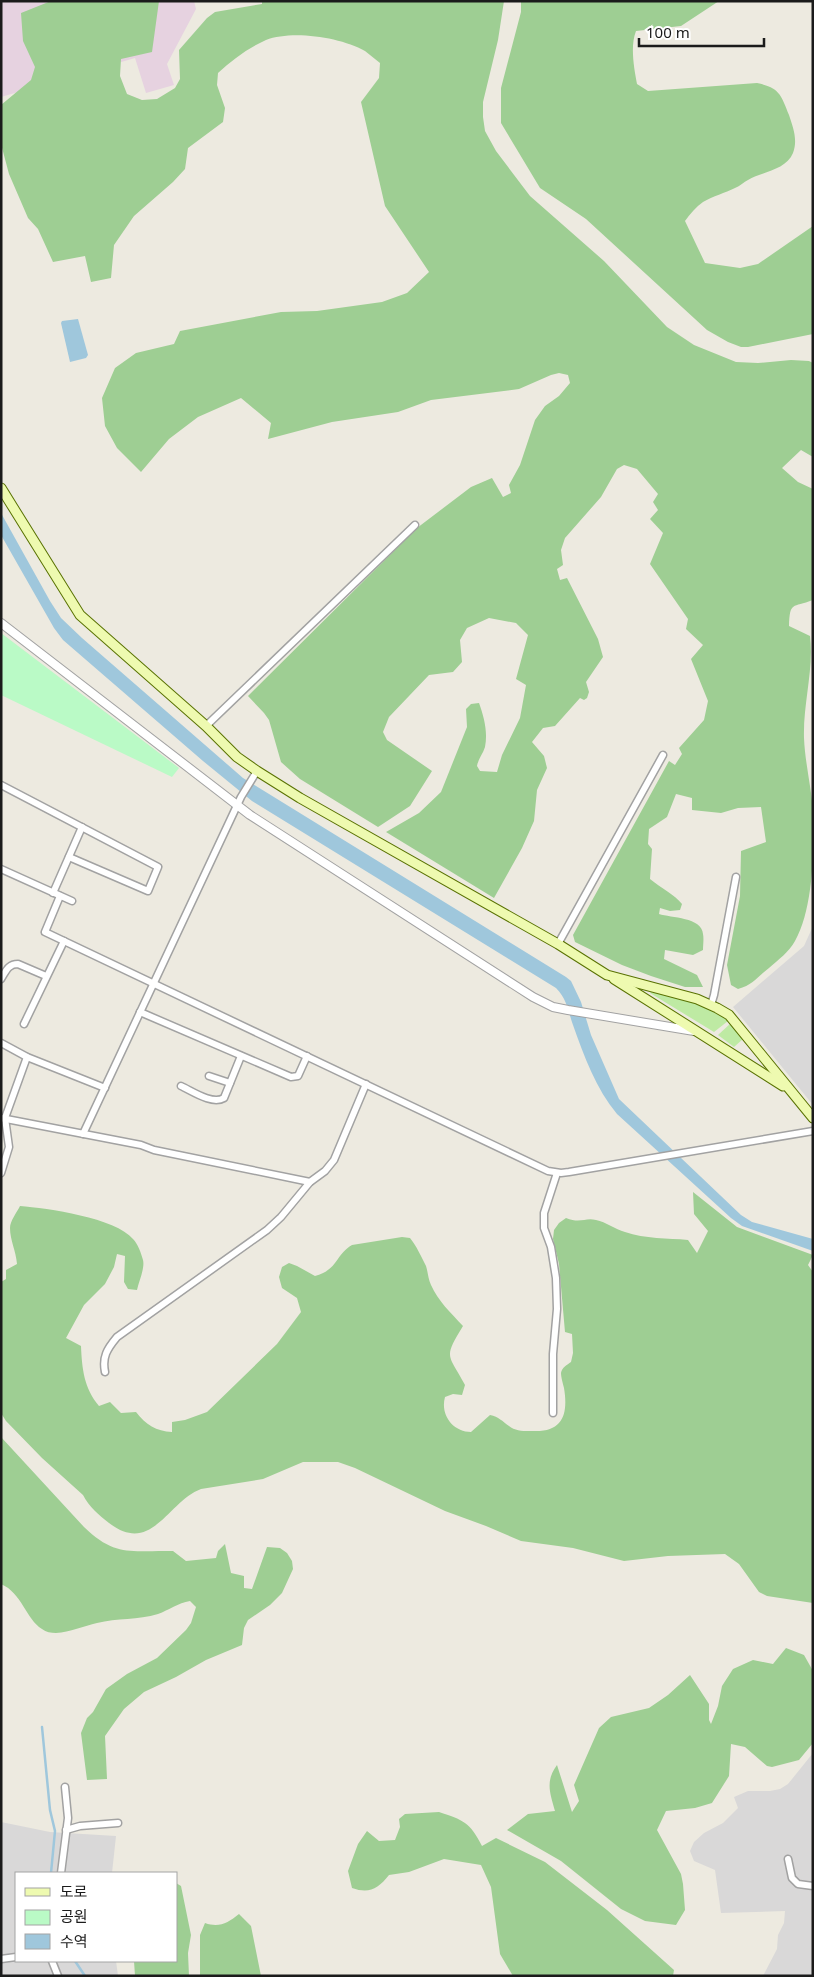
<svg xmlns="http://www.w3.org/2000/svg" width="814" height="1977" font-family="'Noto Sans','Noto Sans KR',sans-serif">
<rect width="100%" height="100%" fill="#edeae0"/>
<!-- residential -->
<g fill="#d9d8d8">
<polygon points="813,926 813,1105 733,1007 804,946"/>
<polygon points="813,1753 813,1976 763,1976 777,1949 778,1935 784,1923 785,1911 721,1913 715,1870 694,1861 690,1851 694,1842 704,1833 723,1823 738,1808 734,1797 748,1791 770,1791 780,1789 788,1784"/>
<polygon points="1,1822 50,1832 116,1836 112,1873 16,1873 16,1961 116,1961 118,1976 1,1976"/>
</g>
<!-- industrial -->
<polygon fill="#e6d2e0" points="1,1 194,1 196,9 167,64 174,85 146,93 135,58 1,97"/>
<!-- grass -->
<g fill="#beeaa3">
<path d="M 651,992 C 673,997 713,1004 728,1021 L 714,1032 L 650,993 Z"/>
<polygon points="731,1023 743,1039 734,1047 718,1035"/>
</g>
<!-- forest -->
<g fill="#9ece93">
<path d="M 51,1 L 159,1 L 152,52 L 121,59 L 120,76 L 127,94 L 142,100 L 157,99 L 175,88 L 180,79 L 179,50 L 207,18 L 215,12 L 262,4 L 262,1 L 504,1 L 498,40 L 483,102 L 483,117 L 485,131 L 496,151 L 530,196 L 604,261 L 667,327 L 694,345 L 736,362 L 758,363 L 791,360 L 809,361 L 813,363 L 813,457 L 801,450 L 782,468 L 798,482 L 813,489 L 813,600 C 792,608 790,601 789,626 L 810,636 C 814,670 803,703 804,738 C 805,762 811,786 813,810 C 814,848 814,907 795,941 C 789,952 778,960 769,968 C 757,977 753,985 738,989 L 731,985 L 727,965 L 740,896 L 741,851 L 766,842 L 761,807 L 738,808 L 721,813 L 692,810 L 692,798 L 676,794 L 667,817 L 649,829 L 648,844 L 652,849 L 650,879 C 661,888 675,895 682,904 L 680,910 L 670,911 L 660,908 L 659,914 C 671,918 702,917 703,934 C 704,939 703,945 703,950 L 693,955 L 665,950 L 664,959 L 697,975 L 703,987 L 685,987 L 651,976 L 622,965 L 575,942 L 573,935 L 669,761 L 675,765 L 682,754 L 679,748 L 704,720 L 708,701 L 691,659 L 703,645 L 686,629 L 688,619 L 650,564 L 663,533 L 650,519 L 658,510 L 653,502 L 658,494 L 637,469 L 624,465 L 617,469 L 601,497 L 565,538 L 561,550 L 563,565 L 557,569 L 560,580 L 567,578 L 598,639 L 603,657 L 586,682 L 589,692 L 587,698 L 584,700 L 580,698 L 555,726 L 543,728 L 532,742 L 544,756 L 547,768 L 537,790 L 534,821 L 522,848 L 494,898 L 386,832 L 419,813 L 441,792 L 467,727 L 466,709 L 471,704 L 479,703 C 484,717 488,732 485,747 C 483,754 478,759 477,766 L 480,771 L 497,772 L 502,755 L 520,718 L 526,685 L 516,679 L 528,635 L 516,623 L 489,618 L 467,628 L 460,640 L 462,662 L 453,672 L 429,675 L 389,717 L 383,732 L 387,740 L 432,771 L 410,806 L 378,827 L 300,779 L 281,762 L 269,720 L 264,713 L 248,696 L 417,528 L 471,487 L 492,478 L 503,497 L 511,493 L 509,485 L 520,465 L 535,420 L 545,406 L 559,396 L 570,383 L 568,375 L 559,373 L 551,375 L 519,389 L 431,400 L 398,412 L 332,422 L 268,439 L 271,423 L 241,398 L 198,417 L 169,439 L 141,472 L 117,448 L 105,426 L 102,398 L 115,368 L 136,353 L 174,344 L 180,331 L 281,312 L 317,311 L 382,302 L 407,293 L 429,272 L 385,206 L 361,102 L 379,78 L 380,63 C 375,59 370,55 365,51 C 340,37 292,30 266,40 C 248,48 232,60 218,73 L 217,85 L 225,108 L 223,122 L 188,148 L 185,169 L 173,182 L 134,216 L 114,245 L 111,278 L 91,282 L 85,256 L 53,262 L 38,229 L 28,218 L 9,174 L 1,144 L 1,105 L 31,80 L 35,67 L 23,41 L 21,13 Z"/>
<path d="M 521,1 L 719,1 L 681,26 L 636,31 C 630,46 634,68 637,84 L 648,91 L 757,83 C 780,88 781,95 789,115 C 793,127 798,140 793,153 C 786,170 762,172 748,180 C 744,182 740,186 735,188 C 725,193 713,196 703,202 C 696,207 690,214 685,221 L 705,263 L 740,268 L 758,264 L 813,226 L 813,334 L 748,347 L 741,347 L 728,342 L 707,330 L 586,219 L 540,188 L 501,123 L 501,88 L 521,12 Z"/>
<path d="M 693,1192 L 737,1227 L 813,1255 L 808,1265 L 813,1272 L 813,1603 L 767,1596 L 759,1592 L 739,1564 L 725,1554 L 668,1556 L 624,1561 L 573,1548 L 521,1541 L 486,1526 L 445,1511 L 355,1468 L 338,1462 L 303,1462 L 263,1479 L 201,1489 C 168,1501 152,1556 109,1523 C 99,1515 89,1507 83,1495 L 42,1458 L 6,1421 L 1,1413 L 1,1282 L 6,1279 L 6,1270 L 17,1264 C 16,1251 10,1240 10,1228 C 10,1221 17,1212 20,1206 C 47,1208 116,1218 133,1239 C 138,1244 141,1253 143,1260 C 145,1268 139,1281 137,1290 L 128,1289 L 124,1282 L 125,1256 L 117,1254 L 114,1267 L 105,1284 L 84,1305 L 66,1338 L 81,1346 C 82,1369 84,1388 99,1406 L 110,1402 L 121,1413 L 136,1412 C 146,1425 156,1431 172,1432 L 172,1422 L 185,1420 L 207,1412 L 277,1344 L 301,1312 L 297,1298 L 282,1288 L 279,1277 L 282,1267 L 289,1263 L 297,1266 L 315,1276 C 338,1270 335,1255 352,1245 L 402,1237 L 410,1238 C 416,1245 422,1258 426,1266 C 428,1272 428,1279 431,1285 C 438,1301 451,1313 463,1326 C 443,1359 448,1353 465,1385 L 462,1395 L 453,1394 L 445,1397 C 440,1415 453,1432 471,1432 L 490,1415 C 499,1417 502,1421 509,1426 C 516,1432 527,1431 536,1431 C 564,1431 568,1412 564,1388 C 563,1384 561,1377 561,1373 C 562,1367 567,1365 571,1362 L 573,1353 L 572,1334 L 565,1332 L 559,1264 L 553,1239 L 554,1230 L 559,1223 L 566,1218 C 581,1224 585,1217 596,1220 C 606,1222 615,1229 625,1232 C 645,1239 668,1238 688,1240 L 697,1253 L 708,1231 L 694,1214 Z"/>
<path d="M 1,1437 L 84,1527 C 116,1558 132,1550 173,1551 L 186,1561 L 216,1558 L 218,1551 L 225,1544 L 231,1573 L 244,1576 L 244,1588 L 252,1589 L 267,1547 L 280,1548 L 287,1553 L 292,1561 L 293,1569 L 282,1593 L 270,1605 L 248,1620 L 244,1628 L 242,1645 L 206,1660 L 176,1677 L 144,1692 L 124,1709 L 105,1736 L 107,1779 L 87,1780 L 81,1733 L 87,1718 L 93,1712 L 106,1689 L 127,1674 L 157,1658 L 186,1630 L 191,1623 L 196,1607 L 190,1601 C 178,1603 169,1610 158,1614 C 138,1620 117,1618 97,1623 C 84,1626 70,1632 56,1633 C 51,1633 46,1632 42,1629 C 26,1619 22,1593 1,1584 Z"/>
<path d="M 786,1648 L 804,1655 L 813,1671 L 813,1743 L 799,1760 L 772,1767 L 767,1766 L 745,1747 L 731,1744 L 729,1776 L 712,1803 L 695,1808 L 666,1811 L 657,1830 L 681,1874 L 683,1884 L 685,1910 L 676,1925 L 645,1921 L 621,1909 L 561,1861 L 507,1830 L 528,1814 L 555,1811 C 550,1793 545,1781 557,1765 L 572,1812 L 579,1801 L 574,1785 L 599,1728 L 611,1717 L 649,1708 L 668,1695 L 690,1675 L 709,1704 L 709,1720 L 711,1724 L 718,1706 L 722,1686 L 733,1669 L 753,1660 L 773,1664 Z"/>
<path d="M 439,1812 C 463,1820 470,1822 482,1846 L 496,1838 L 545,1862 L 607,1910 L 674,1970 L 673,1976 L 513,1976 L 500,1954 L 491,1887 L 481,1865 L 444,1859 L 409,1872 L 389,1875 C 378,1889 369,1894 352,1888 L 348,1871 L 358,1844 L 367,1831 L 379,1841 L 395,1840 L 400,1827 L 399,1819 L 405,1814 Z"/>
<polygon points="176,1883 181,1886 191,1935 188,1953 189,1976 135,1976 134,1961 176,1961"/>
<path d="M 239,1914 L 251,1926 L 261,1976 L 200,1976 L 200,1935 L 205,1923 C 219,1928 228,1923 239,1914 Z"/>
</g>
<!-- park -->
<polygon fill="#bafac6" points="1,633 179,768 172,777 1,695"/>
<!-- water -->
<g fill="#9fc7dc">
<polygon points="78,319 88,355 86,358 70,362 61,323 62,321"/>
<path d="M 1,513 L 50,601 L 61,618 L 82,638 L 243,778 L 566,977 L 571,981 L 581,1002 L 591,1035 L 619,1099 L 741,1215 L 752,1222 L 813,1239 L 813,1251 L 742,1226 L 731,1218 L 617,1114 C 596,1089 584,1056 573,1025 C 568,1011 567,999 556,988 L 252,801 L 203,761 L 63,640 L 54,628 L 1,535 Z"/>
</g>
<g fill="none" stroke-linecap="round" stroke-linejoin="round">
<!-- stream -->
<g stroke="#9fc7dc" stroke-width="2.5">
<polyline points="42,1727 50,1810 55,1831 51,1873"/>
<polyline points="75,1961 85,1976"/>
</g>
<!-- minor casing -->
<g stroke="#a2a2a2" stroke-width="9">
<g id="minor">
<polyline points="206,726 415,525"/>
<polyline points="1,785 158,867 148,891 69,857"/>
<polyline points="1,869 72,901"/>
<polyline points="53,893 82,827"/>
<polyline points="60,896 45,932 548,1171 561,1173 569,1172 813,1131"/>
<polyline points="558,944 663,755"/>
<path d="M 1,979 C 6,971 8,964 18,964 L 46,976"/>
<polyline points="711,1005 714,995 736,877"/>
<polyline points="140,1012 291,1077 298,1076 307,1056"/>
<polyline points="24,1024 64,941"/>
<polyline points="1,1043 27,1057 105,1088"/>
<polyline points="209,1076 230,1083"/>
<path d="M 181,1086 C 192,1091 212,1105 224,1098 L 241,1056"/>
<polyline points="1,1118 141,1145 154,1150 310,1182"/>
<polyline points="83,1134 241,797 257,771"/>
<polyline points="1,1173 9,1147 5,1118 27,1057"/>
<path d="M 105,1372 C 102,1357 107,1349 117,1337 L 267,1230 L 281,1217 L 310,1182 L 325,1171 L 334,1160 L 366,1084"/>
<polyline points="553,1413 553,1354 557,1309 556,1278 551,1247 544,1228 544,1213 557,1173"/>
<polyline points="66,1830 80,1826 118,1823"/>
<polyline points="788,1859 792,1878 798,1884 813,1886"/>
<polyline points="61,1873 68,1818 65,1787"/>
<polyline points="1,1959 16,1957"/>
<polyline points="52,1961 58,1976"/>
</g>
</g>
<!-- tertiary casing -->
<g stroke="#a2a2a2" stroke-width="10">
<polyline id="tertiary" points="1,623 250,815 533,997 553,1007 568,1010 694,1031"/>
</g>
<!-- secondary casing -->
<g stroke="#597202" stroke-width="11">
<g id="secondary">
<polyline points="1,488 80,615 206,726 237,757 257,771 300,798 558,944 607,975 697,999 717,1008 729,1015 813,1118"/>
<polyline points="614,979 783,1086"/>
</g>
</g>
<!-- minor -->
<use href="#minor" stroke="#fff" stroke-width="6"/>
<!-- tertiary -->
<use href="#tertiary" stroke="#fff" stroke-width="8"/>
<!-- secondary -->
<use href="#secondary" stroke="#eefab0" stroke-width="9"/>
</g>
<!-- border -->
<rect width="814" height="1977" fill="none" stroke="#1b1b1b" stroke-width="5"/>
<!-- legend -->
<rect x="15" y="1872" width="162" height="90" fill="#ffffff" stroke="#a4a4a4"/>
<rect x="25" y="1888" width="25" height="8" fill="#eefab0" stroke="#a4a4a4"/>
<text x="60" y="1897" font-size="15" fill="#1b1b1b">도로</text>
<rect x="25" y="1910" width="25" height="15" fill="#bafac6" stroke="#a4a4a4"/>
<text x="60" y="1922" font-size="15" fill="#1b1b1b">공원</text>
<rect x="25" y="1934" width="25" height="15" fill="#9fc7dc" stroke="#a4a4a4"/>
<text x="60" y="1947" font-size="15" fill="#1b1b1b">수역</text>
<!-- scale -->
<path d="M639 38v8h125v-8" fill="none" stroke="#1b1b1b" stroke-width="2.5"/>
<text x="646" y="38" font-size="15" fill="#1b1b1b" stroke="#ffffff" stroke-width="4" paint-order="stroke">100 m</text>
</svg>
